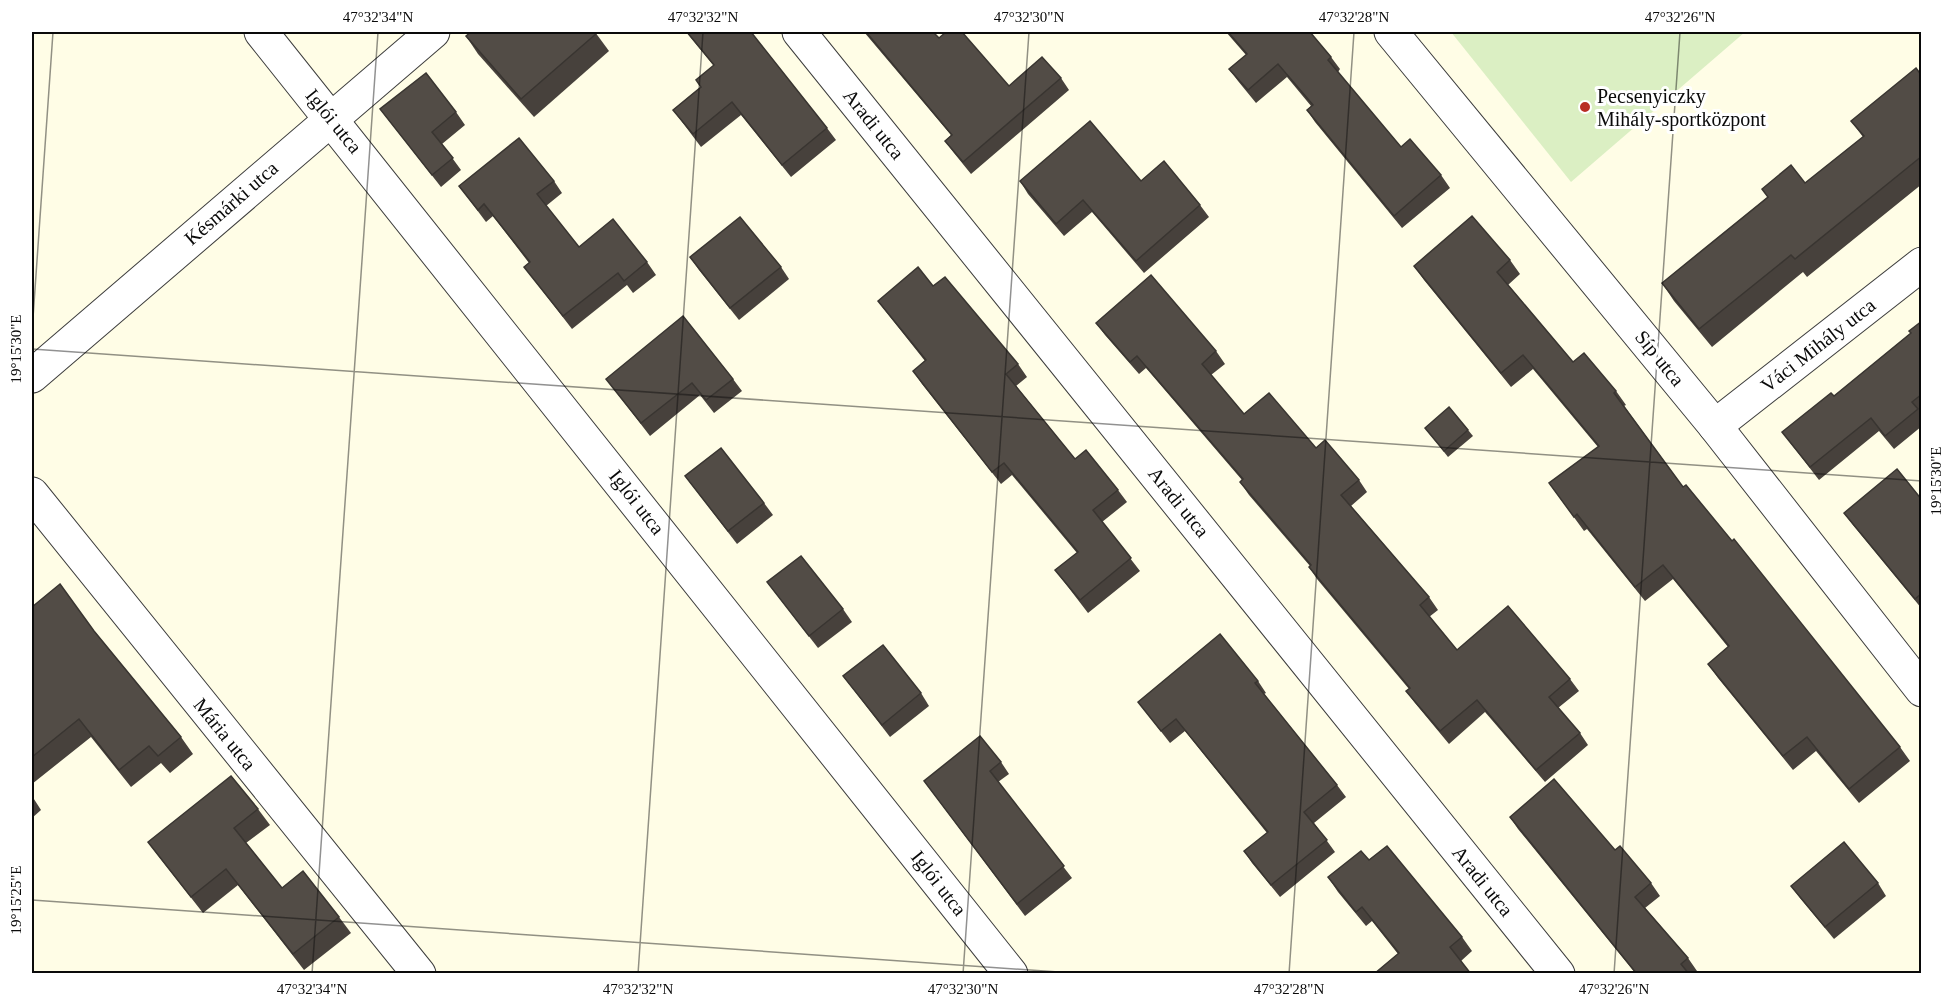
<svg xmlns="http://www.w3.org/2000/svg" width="1953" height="1005" font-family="Georgia,serif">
<rect width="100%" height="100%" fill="#fffde6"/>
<!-- pitch -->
<polygon fill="#dbefc3" points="1451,32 1745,32 1571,182"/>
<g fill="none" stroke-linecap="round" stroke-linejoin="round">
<!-- minor casing -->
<g stroke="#3d3d3d" stroke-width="35">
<g id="minor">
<polyline points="261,32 1011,974"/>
<polyline points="799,32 1558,974"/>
<polyline points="1391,32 1715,426 1922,690"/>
<polyline points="32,376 433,32"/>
<polyline points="1715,426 1922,264"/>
<polyline points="32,494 419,974"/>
</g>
</g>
<!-- minor -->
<use href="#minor" stroke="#fff" stroke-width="33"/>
</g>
<!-- wall -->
<g fill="#47413c">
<polygon points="595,32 609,51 534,117 478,54 466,36"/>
<polygon points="686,32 751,32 827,128 836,140 791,177 741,115 701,147 673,110 701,87 714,66"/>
<polygon points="864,32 933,32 939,38 1009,86 1061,78 1069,90 971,174 954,153 945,141 951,135"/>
<polygon points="1226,32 1310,32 1331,57 1340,69 1338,72 1401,147 1441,175 1450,188 1402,228 1315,122 1307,110 1311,106 1287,77 1256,103 1238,81 1229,69 1246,55"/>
<polygon points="1922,76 1922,184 1807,277 1803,272 1712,347 1674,301 1662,283 1768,197 1762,189 1805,183 1863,137 1851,121"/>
<polygon points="380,109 456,112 465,125 442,144 461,170 441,187"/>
<polygon points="554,181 562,193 546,206 579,247 647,262 656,275 633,293 627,285 572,329 524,267 529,263 493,216 486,222 459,186"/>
<polygon points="1020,181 1141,181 1200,205 1209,217 1144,273 1092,212 1064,236 1028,194"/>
<polygon points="690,257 781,267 789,279 739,320 699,270"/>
<polygon points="1510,260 1520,274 1508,285 1573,362 1616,391 1626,405 1624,406 1683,487 1900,747 1910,761 1859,803 1816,751 1793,770 1718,678 1708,664 1728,647 1673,579 1645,601 1587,529 1584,531 1549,483 1598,447 1533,369 1511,387 1424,280 1414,266"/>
<polygon points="933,286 1018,364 1027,377 1016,386 1075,459 1118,490 1127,502 1102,522 1140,571 1088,613 1055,570 1077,553 1012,475 1001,484 922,384 913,371 925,361 887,313 878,301"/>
<polygon points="1922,321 1922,426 1894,449 1879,431 1819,480 1782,432 1834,396 1911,333"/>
<polygon points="1096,323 1216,351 1225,364 1211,375 1244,414 1316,448 1359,480 1367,492 1351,506 1429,597 1438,610 1429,617 1457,650 1570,679 1579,691 1558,708 1580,733 1588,745 1545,782 1485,712 1449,744 1415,703 1406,691 1409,689 1317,579 1309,567 1310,566 1249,495 1240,482 1242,480 1146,368 1139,374 1105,335"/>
<polygon points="606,379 733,379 742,391 714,413 700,395 650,436"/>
<polygon points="1425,428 1468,430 1473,436 1448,457"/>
<polygon points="685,476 764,503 773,515 737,544"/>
<polygon points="1922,500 1922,609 1853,525 1844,513"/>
<polygon points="767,582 843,609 852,622 818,648"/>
<polygon points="32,607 94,631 181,737 193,754 170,773 161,763 131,787 91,737 32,784"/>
<polygon points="843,676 921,693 929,706 890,737"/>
<polygon points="1258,681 1266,693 1264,694 1337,785 1346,797 1314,823 1335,852 1280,897 1252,863 1244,851 1267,833 1185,731 1170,743 1138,702"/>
<polygon points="1001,762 1009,774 998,782 1072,878 1025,916 924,781"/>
<polygon points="32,796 41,810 32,818"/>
<polygon points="258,809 270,825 246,843 282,888 339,917 351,933 304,970 238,885 203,913 160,858 148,842"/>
<polygon points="1510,817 1615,850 1651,883 1660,896 1645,908 1688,958 1697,971 1693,974 1636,974 1518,829"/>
<polygon points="1369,860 1462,937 1472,951 1461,961 1398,954 1372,921 1366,926 1338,892 1328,877"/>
<polygon points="1878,883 1886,896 1834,939 1800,898 1791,886"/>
</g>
<!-- building -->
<g fill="#524c46" stroke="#393531" stroke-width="1.5">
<polygon points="471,32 595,32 597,33 521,99 466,36"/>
<polygon points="687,32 751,32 827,128 782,165 732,102 693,134 673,110 701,87 696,80 714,65"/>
<polygon points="866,32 933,32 939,38 946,32 962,32 1009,86 1042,57 1061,78 963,162 945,141 952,135"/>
<polygon points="1228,32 1310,32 1331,57 1328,60 1401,147 1410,139 1441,175 1394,216 1307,110 1313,105 1278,64 1248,90 1229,69 1247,54"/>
<polygon points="1916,68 1922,76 1922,156 1795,259 1791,255 1699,329 1662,283 1768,197 1762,189 1791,165 1805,183 1864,136 1851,121"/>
<polygon points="426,73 456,112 432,132 453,158 432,175 380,109"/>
<polygon points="1090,121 1141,181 1164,161 1200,205 1136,261 1083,200 1056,224 1020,181"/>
<polygon points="519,138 554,181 537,194 579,247 613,219 647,262 624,281 618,273 563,316 524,267 530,262 484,204 478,210 459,186"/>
<polygon points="1472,216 1510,260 1497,272 1573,362 1584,353 1616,391 1614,393 1683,487 1686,485 1732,541 1734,539 1900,747 1849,789 1807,737 1783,756 1708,664 1729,646 1663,565 1635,587 1577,514 1574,517 1549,483 1599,446 1523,355 1501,373 1414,266"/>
<polygon points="740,217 781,267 730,308 690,257"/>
<polygon points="918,267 933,286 945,277 1018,364 1006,374 1075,459 1086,450 1118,490 1093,510 1131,558 1080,600 1055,570 1078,552 1004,463 992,472 913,371 926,360 878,301"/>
<polygon points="1151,275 1216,351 1202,364 1244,414 1269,393 1316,448 1325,440 1359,480 1341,495 1429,597 1420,605 1457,650 1508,606 1570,679 1549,697 1580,733 1536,770 1477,700 1440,731 1406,691 1410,688 1309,567 1311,565 1240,482 1243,479 1137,356 1130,362 1096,323"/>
<polygon points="683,316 733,379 706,400 692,383 641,423 606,379"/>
<polygon points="1922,321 1922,394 1912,402 1918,409 1885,436 1871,418 1810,467 1782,432 1831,393 1834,396 1911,333 1909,331"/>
<polygon points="1449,407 1468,430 1444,451 1425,428"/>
<polygon points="721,448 764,503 728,531 685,476"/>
<polygon points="1897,469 1922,500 1922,593 1915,599 1844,513"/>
<polygon points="801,556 843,609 809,636 767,582"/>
<polygon points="60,584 94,631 181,737 158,756 149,746 119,770 79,719 32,757 32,607"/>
<polygon points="1220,634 1258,681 1255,683 1337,785 1304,812 1327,840 1271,885 1244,851 1268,832 1176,719 1161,731 1138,702"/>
<polygon points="883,645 921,693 882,725 843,676"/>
<polygon points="980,736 1001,762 990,771 1064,866 1017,904 924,781"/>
<polygon points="231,776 258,809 234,828 282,888 303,871 339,917 293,954 226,869 191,897 148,842"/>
<polygon points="1554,779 1615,850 1620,846 1651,883 1635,897 1688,958 1681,964 1689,974 1637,974 1510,817"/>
<polygon points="1844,842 1878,883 1825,927 1791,886"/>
<polygon points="1387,846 1462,937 1450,947 1471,974 1374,974 1399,953 1362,907 1356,912 1328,877 1361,851 1369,860"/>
</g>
<!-- ticks -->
<path fill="none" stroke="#0a0a0a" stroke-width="1.5" stroke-opacity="0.45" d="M 32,332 L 53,32M 32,349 L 1922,481M 32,900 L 1087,974M 312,974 L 378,32M 638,974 L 703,32M 963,974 L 1029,32M 1289,974 L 1354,32M 1614,974 L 1680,32"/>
<!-- markers -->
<circle fill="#b82d23" stroke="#fff" stroke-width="2" cx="1585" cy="107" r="6"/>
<g text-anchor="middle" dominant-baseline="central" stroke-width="6" stroke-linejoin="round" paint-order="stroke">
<!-- poi labels -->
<g font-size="20" fill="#0a0a0a" stroke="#fff" text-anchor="start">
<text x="1597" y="96">Pecsenyiczky<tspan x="1597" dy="23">Mihály-sportközpont</tspan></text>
</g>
<!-- street labels -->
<g font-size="20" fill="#0a0a0a" stroke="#fff">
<text transform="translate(334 121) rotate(51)">Iglói utca</text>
<text transform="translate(874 124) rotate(51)">Aradi utca</text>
<text transform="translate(231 203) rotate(-41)">Késmárki utca</text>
<text transform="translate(1818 345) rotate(-38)">Váci Mihály utca</text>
<text transform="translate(1660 358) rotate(51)">Síp utca</text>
<text transform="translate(637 502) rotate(52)">Iglói utca</text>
<text transform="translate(1179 502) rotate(51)">Aradi utca</text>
<text transform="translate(225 734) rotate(51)">Mária utca</text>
<text transform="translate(1483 881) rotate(51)">Aradi utca</text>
<text transform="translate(939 883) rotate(52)">Iglói utca</text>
</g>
</g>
<!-- border -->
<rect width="1953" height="1005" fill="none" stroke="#ffffff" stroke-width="66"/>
<rect x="33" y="33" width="1887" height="939" fill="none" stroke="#0a0a0a" stroke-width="2"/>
<g font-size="15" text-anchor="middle" fill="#0a0a0a">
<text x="378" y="22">47°32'34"N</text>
<text x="703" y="22">47°32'32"N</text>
<text x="1029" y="22">47°32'30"N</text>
<text x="1354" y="22">47°32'28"N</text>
<text x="1680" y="22">47°32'26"N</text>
<text transform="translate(16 349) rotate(-90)" y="5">19°15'30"E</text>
<text transform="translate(1936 481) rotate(-90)" y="5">19°15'30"E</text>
<text transform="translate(16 900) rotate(-90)" y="5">19°15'25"E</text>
<text x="312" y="994">47°32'34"N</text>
<text x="638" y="994">47°32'32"N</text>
<text x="963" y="994">47°32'30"N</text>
<text x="1289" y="994">47°32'28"N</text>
<text x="1614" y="994">47°32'26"N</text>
</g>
</svg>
